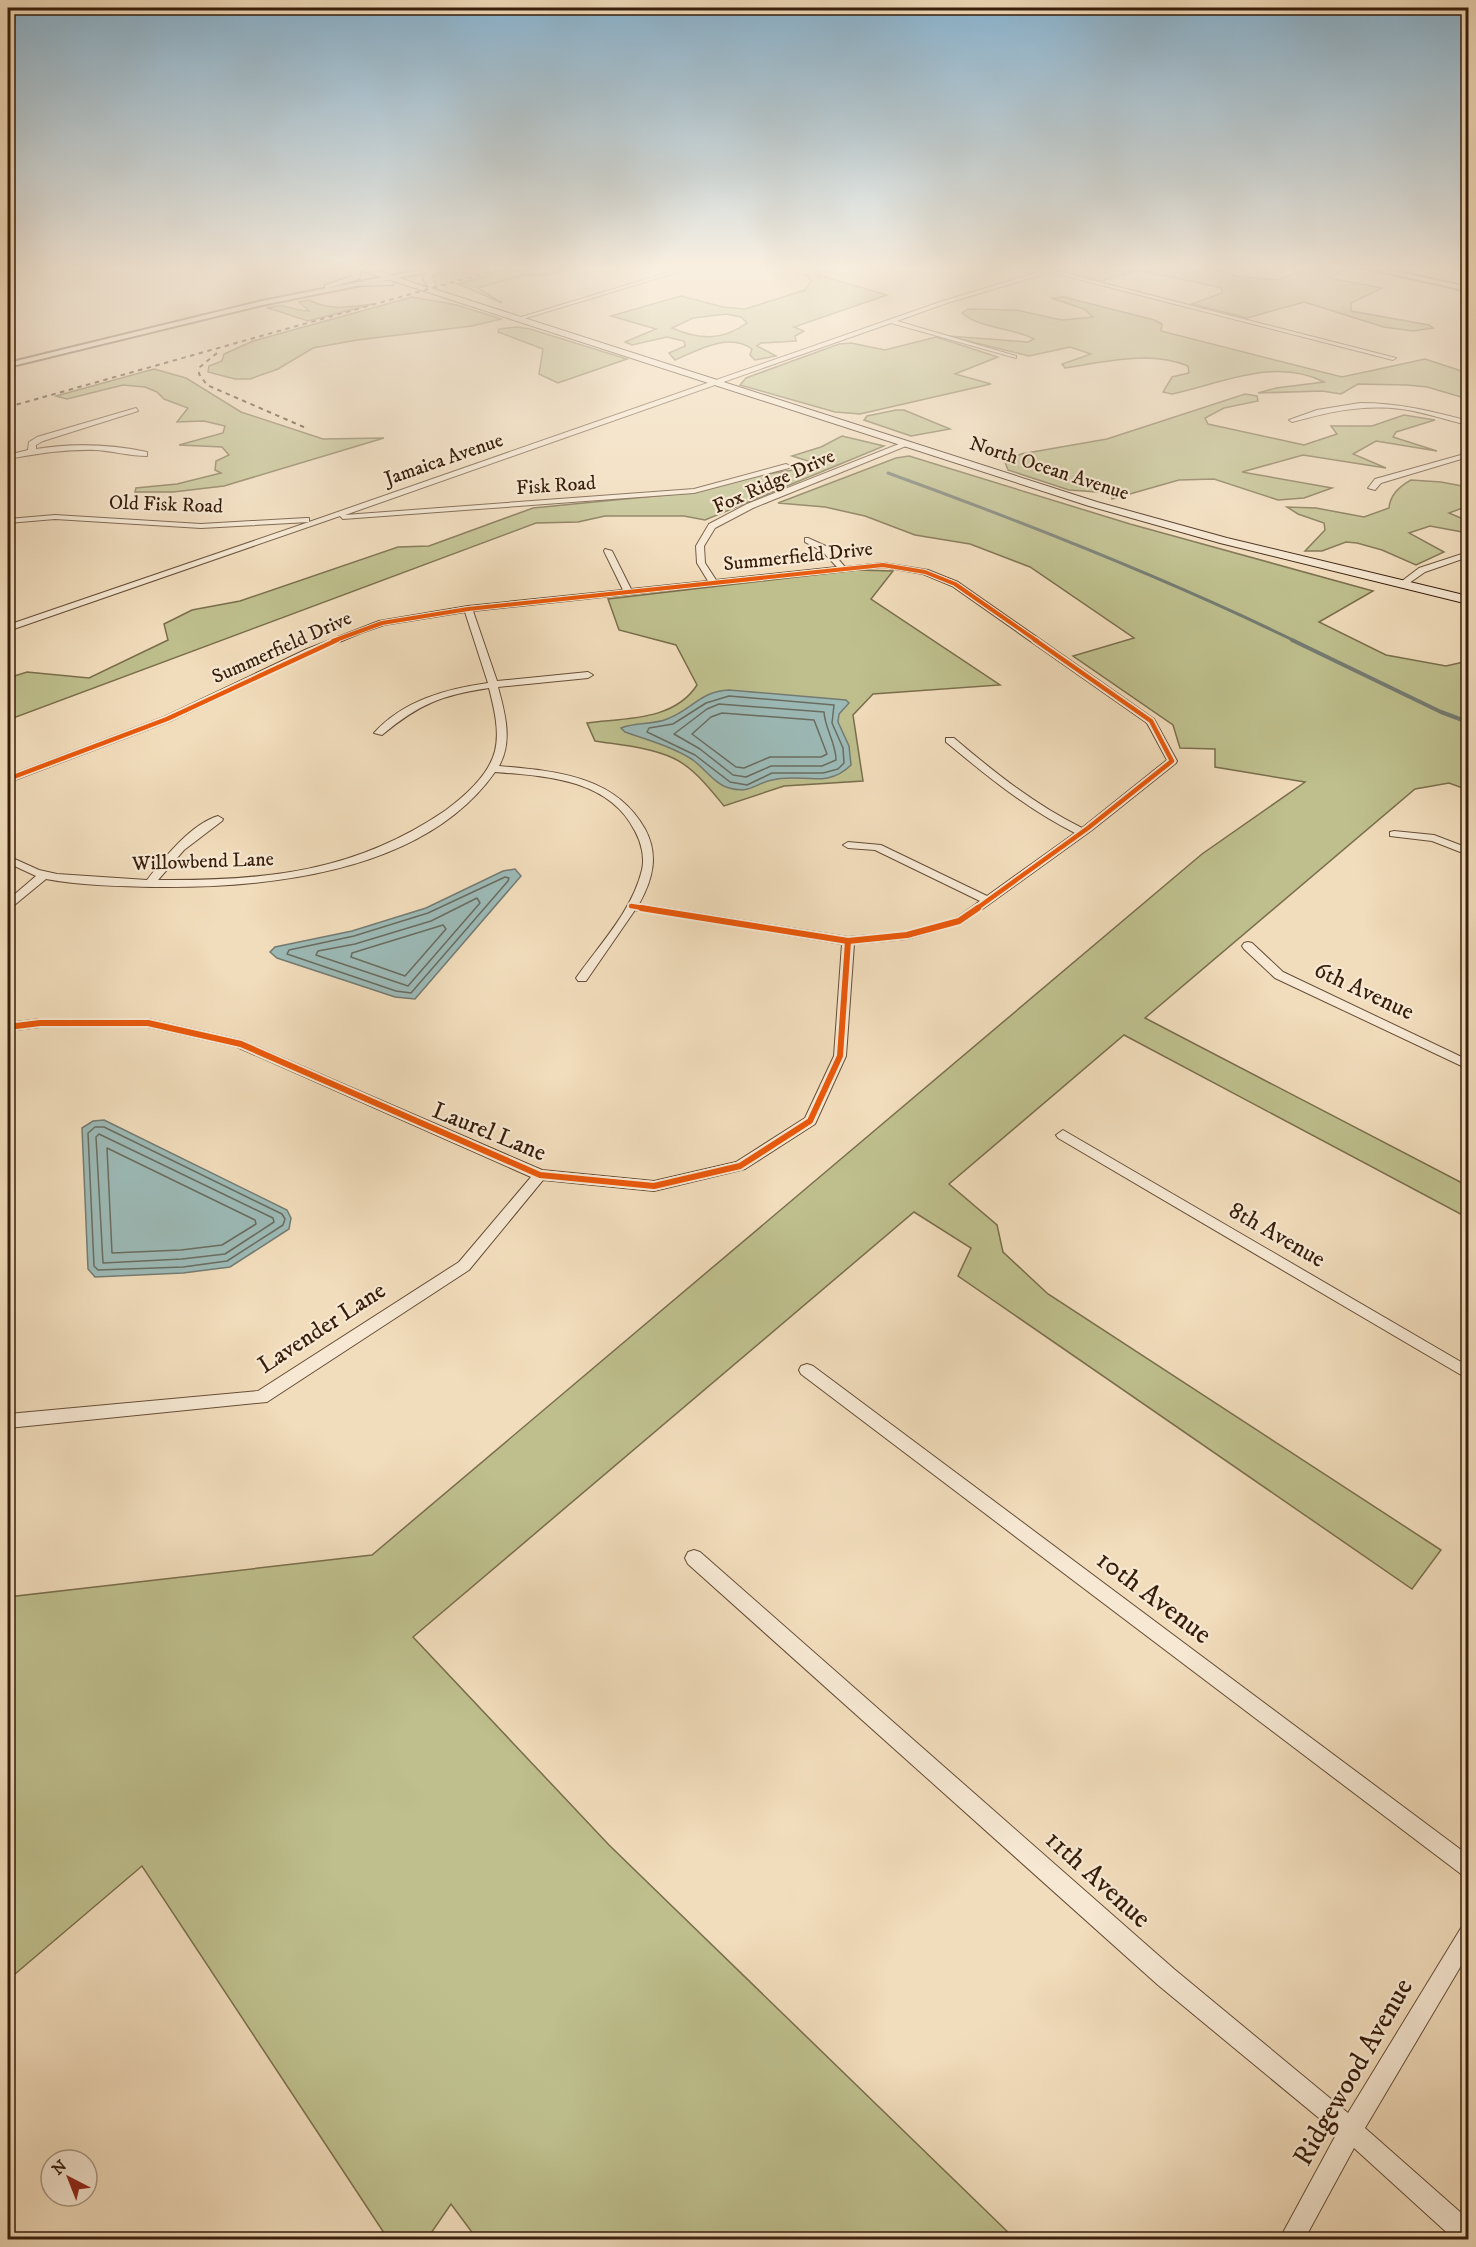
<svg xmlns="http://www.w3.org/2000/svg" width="1476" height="2247" font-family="'IM FELL DW Pica',serif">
<rect width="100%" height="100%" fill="#f1dcbb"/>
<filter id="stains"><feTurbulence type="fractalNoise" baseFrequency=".00333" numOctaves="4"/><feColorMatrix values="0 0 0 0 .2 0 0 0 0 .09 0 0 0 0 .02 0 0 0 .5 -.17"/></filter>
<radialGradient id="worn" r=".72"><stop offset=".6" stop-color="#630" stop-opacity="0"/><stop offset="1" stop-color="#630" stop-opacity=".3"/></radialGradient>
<!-- green -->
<g fill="#bebf8d" stroke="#7a6e4c" stroke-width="1.5" fill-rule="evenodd">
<polygon points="517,267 577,267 540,276 523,275 478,288 502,303 458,284"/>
<path d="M 801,267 L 846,267 L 821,272 L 818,275 L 887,295 L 794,327 L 804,331 L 795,336 L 796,341 L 761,343 L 757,346 L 776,356 L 755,360 L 750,355 L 752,349 C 729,332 698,350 675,360 L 669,353 L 685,346 L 684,341 L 667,337 L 632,345 L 625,342 L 656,329 L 611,316 L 681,296 L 723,307 L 745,309 L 805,290 L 811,281 L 808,276 L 791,270 ZM 726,314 L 741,317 L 747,323 C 722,341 700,340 672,328 L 693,318 Z"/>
<polygon points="1070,267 1211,267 1236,276 1278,280 1311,267 1350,267 1329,278 1382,288 1351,303 1351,311 1429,325 1433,328 1413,331 1384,327 1304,302 1247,318 1192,304 1222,293 1222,288 1139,270 1101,281 1061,270"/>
<polygon points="412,297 457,305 501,319 472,326 357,340 313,348 278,369 250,379 235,379 208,372 209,366 222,361 224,354 253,341"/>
<path d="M 1064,297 L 1154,320 L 1162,324 L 1161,331 L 1342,377 L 1425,359 L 1468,373 L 1468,399 L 1427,387 L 1407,385 L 1358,384 L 1341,394 L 1322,391 L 1258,393 L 1276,388 L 1324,382 C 1275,357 1223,383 1172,394 L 1163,392 L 1172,377 L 1189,373 L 1188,366 C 1150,350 1104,362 1065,368 L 1062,364 L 1091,354 L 1070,347 L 1029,356 L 948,336 L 1028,342 L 1034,339 C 1012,327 980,329 962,313 L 968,309 L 1016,310 L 1062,320 L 1093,317 L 1084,309 L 1051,298 Z"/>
<path d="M 309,300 C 330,311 350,307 373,304 L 308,321 L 268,308 C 286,302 292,311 309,311 L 299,302 Z"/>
<polygon points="517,327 530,329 627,359 558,383 539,374 543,349 498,332 499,329"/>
<polygon points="936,337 998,357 955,374 991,384 860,414 835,412 740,385 746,378 839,344 851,343 885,350"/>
<polygon points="154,369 186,378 241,412 323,439 384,438 224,486 173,492 135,492 136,488 177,484 221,473 215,470 216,461 229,455 222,447 179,445 223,433 225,426 204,421 177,422 188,408 164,399 157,392 145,387 123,385 67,399 56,396"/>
<polygon points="1245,394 1257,396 1258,401 1224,408 1205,418 1208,424 1304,445 1337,434 1331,426 1372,426 1404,415 1435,420 1396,432 1393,437 1437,451 1376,441 1353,454 1386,468 1303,455 1242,472 1332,488 1304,498 1278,500 1214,479 1179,480 1112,499 1111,493 1069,490 1008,470 1005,462 1021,454 1107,439"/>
<polygon points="896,410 904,410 950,429 911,436 864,420 867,416"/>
<polygon points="842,436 884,446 705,520 684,516 605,516 578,522 536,523 8,720 8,678 27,672 89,678 168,640 164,624 192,610 240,601 398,547 429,546 533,508 696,492 753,476 806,468 808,461 792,456 821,447"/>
<polygon points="909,456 1130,524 1373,591 1319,622 1386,655 1446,666 1468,661 1468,790 1449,783 1415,789 1145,1018 1468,1186 1468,1218 1124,1035 949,1184 997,1225 1003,1252 1048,1294 1441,1550 1412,1589 958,1276 971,1248 914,1212 413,1637 609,1845 1015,2239 477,2239 451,2204 427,2239 388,2239 142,1866 8,1980 8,1597 372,1555 1202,854 1305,782 1215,767 1215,749 1180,748 1173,725 1073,656 1134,638 1030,567 970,544 915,535 865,516 825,507 778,503 896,458"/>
<path d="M 1411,480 L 1441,482 L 1468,487 L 1468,506 L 1449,513 L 1468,521 L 1468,533 L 1430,526 L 1409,533 L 1444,552 L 1416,565 L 1382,550 L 1357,543 L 1346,542 L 1322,551 L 1305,551 L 1325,530 L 1324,523 L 1298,514 L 1287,507 L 1316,508 L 1364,517 L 1389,508 C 1390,495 1400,486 1411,480 Z"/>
<path d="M 857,570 L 893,571 L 871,599 L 1000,685 L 873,694 L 853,715 L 863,781 L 784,786 L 724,806 C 710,789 693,767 673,758 C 649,747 620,745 595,741 L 587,723 C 625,718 674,721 697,685 L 676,645 L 619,630 L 608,599 Z"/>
</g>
<!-- water -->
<g fill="#9cbab7" stroke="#747b72" stroke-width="1.5">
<path d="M 729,690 L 846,700 L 849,703 L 839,714 L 838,722 L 849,746 L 851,765 C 826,790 801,772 772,780 C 754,784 750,794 729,788 C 716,785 704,768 693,760 C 673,747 648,740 625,732 L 621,728 C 636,722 653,725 667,719 C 692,710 700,691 729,690 Z"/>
<polygon points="515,869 521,876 415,999 395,997 277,958 270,952 275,947 352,931 426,908 503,871"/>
<polygon points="104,1120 287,1210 291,1218 289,1229 230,1267 183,1273 95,1277 88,1269 82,1128 93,1121"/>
</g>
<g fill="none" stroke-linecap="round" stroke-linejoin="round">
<!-- shore -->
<g stroke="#6a6c60" stroke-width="1.5">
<polygon points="729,696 834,705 832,723 843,748 844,763 838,769 823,773 772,773 747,785 730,782 695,755 647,732 649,728 673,724 706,703"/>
<path d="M 719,704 L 824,712 C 825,729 836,743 836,760 L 822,766 L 771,766 L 746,777 L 733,775 L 700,749 L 674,734 L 707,709 Z"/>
<polygon points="722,713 814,720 827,754 821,757 770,757 744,768 736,767 692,734 711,717"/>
<polygon points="505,877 509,878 508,881 411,993 396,991 287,954 289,950 354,936 428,913"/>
<polygon points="477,898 480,903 408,986 316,955 318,951 355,944 431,921"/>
<polygon points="443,925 446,929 405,976 351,957 352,953"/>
<polygon points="95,1127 104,1127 282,1214 285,1219 283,1225 227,1261 183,1267 98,1270 94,1266 88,1133"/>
<polygon points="99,1134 273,1218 274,1222 225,1254 182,1259 103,1263 96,1137"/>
<polygon points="107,1148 255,1220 256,1224 222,1245 181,1250 112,1253"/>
</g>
<!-- stream-far1 -->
<path stroke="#747b72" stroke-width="3" d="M 888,473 C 1026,523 1163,577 1295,641"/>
<!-- stream -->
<polyline stroke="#747b72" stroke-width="4" points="1292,640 1441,712 1468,722"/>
<!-- minor casing -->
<g stroke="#664d36" stroke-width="2">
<g id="minor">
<polygon points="686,267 695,267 523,319 518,318"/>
<polygon points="1055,267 1064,267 1056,271 1396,358 1393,360 1050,272 944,304 897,321 1016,356 1016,358 891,323 345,515 694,489 786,464 790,466 789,468 694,493 343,519 340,516 8,631 8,625 309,522 201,528 55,519 8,523 8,519 55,515 201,524 306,518 309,518 309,522 940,302"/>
<path d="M 1360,403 C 1398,403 1432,411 1468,421 L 1468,425 C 1446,420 1424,412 1401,409 C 1363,404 1329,412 1292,422 L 1289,420 L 1317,410 Z"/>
<path d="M 136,408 L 138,411 L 43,441 L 36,445 L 36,449 C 72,443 110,444 147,452 L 147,456 C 130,456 112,451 96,450 C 65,449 37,454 8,459 L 8,455 L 28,450 L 29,442 L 37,437 Z"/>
<path d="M 904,442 L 911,444 L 753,508 L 715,528 L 704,546 L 705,563 L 716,580 L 837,567 L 822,551 L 805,542 L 805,538 L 808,538 L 828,547 L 845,567 L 883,563 L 928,570 L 958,582 L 1154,719 L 1177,761 L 1176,763 L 1092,830 L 963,923 L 907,939 L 854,944 L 846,1056 L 815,1124 L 745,1169 L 654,1191 L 543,1180 L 469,1270 L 267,1402 L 8,1428 L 8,1414 L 258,1391 L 459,1262 L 531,1177 L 237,1047 L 148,1027 L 40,1027 L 8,1031 L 8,1023 L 40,1019 L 148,1019 L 241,1040 L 542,1170 L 654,1181 L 736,1162 L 805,1118 L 834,1056 L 842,944 L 635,910 L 586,981 L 578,981 L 576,978 C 600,944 632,911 642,870 C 645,857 641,842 635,831 C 609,779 546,776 495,772 C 424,873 268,888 156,887 C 119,886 83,886 46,879 L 12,907 L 8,908 L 8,900 L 36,876 L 8,863 L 8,856 L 39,870 L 57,874 L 147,880 C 164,858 191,824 218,816 L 223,819 L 222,821 L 184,850 L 158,880 C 265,881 356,872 446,810 C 465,796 489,775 495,751 C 500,731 494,708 489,688 C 442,695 419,704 382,735 L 374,733 C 404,700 446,689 488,683 L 465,612 L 384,625 L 361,633 L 313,653 L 170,721 L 12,781 L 8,782 L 8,776 L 164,717 L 307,649 L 379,621 L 468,606 L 623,590 L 604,551 L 605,549 L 612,551 L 631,589 L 708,581 L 697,563 L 696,546 L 709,524 L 747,504 ZM 883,567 L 923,574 L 952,586 L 1147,723 L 1167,760 L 1082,828 C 1034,804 994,772 954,738 L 946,738 L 946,742 C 987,776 1027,809 1075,833 L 987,896 L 881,845 L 848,842 L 843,845 L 848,848 L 875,850 L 980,901 L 955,919 L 907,932 L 848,937 L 639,904 C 653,879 659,855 645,829 C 615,775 554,771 499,766 C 513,741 505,713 498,687 L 588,678 L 593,675 L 588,672 L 497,681 L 473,611 Z"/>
<polygon points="1468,453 1468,457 1381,483 1375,490 1368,488 1375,479"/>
<polygon points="1468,552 1468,557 1425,572 1405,586 1398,584 1419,568"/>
<polygon points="1394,831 1434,835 1468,848 1468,855 1432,841 1390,836 1390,832"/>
<polygon points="1248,942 1252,943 1283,972 1468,1060 1468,1069 1275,978 1244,949 1242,946 1244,943"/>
<polygon points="1063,1130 1468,1366 1468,1379 1058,1138 1056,1135"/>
<polygon points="807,1364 813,1366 1468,1855 1468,1877 1461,1874 801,1374 799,1370 801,1366"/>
<polygon points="694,1550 700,1552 1174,1969 1348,2113 1461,1928 1468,1925 1468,1954 1365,2128 1468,2219 1468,2240 1455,2240 1354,2148 1304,2240 1279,2240 1337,2133 1158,1985 688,1564 685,1558 688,1552"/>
</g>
</g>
<!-- tertiary casing -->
<g stroke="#664d36" stroke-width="4">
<g id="tertiary">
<polygon points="436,267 451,267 262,305 8,367 8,363 262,301"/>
<polygon points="1361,267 1375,267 1468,287 1468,291"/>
</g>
</g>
<!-- secondary casing -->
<g stroke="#371d0a" stroke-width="2">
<g id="secondary">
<polygon points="348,267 367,267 429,288 423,279 425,273 440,267 452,267 432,276 436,286 431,288 1097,502 1227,538 1468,596 1468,604 1220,543 1089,506 359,270 361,273 359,279 325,289 325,285 352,276"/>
<polygon points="381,267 430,267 426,269 385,269"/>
<polygon points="390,281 394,283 393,285 357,286 353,284 357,282"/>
</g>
</g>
<!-- minor -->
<use href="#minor" fill="#f6e8d3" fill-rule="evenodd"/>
<!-- tertiary -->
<use href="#tertiary" fill="#f6e8d3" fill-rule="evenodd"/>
<!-- secondary -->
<use href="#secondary" fill="#f6e8d3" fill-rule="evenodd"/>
<!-- rail -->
<g stroke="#371d0a" stroke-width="2" stroke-dasharray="4.5 4.5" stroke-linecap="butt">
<polyline points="217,353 200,367 199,374 207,385 306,428"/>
<polyline points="8,407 507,267"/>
</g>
<!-- cycleway-far2 casing -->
<g stroke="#f6e8d3" stroke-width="6">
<polyline id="cycleway-far2" points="333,641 382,623 468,609 883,565 925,572 955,584 1037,641"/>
</g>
<!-- cycleway-far1 casing -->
<g stroke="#f6e8d3" stroke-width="8">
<g id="cycleway-far1">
<polyline points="8,779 167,719 337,640"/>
<polyline points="631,906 650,909"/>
<polyline points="976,909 1088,828 1172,761 1151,721 1035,640"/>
</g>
</g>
<!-- cycleway casing -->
<g stroke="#f6e8d3" stroke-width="10">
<g id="cycleway">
<polyline points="641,908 848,941 907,935 959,921 978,908"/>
<polyline points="8,1027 40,1023 148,1023 241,1044 540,1175 654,1186 740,1166 810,1121 840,1056 848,941"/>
</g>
</g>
<!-- cycleway-far2 -->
<use href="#cycleway-far2" stroke="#e8590c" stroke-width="4"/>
<!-- cycleway-far1 -->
<use href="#cycleway-far1" stroke="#e8590c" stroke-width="4.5"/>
<!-- cycleway -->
<use href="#cycleway" stroke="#e8590c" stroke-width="6"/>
</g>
<!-- sky -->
<linearGradient id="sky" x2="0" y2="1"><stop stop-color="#89b6d4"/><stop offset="0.46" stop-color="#f9efe0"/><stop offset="1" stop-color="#f9efe0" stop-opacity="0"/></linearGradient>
<rect width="1476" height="582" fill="url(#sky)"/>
<g text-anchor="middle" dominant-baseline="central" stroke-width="4.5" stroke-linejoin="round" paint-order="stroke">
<!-- far-street labels -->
<g font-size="20" fill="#371d0a" stroke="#f6e8d3">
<text transform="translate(444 460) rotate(-19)">Jamaica Avenue</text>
<text transform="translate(1049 469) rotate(18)">North Ocean Avenue</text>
<text transform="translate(774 482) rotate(-24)">Fox Ridge Drive</text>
<text transform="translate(556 486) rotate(-4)">Fisk Road</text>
<text transform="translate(166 505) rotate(2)">Old Fisk Road</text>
<text transform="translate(798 557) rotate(-6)">Summerfield Drive</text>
<text transform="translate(282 648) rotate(-24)">Summerfield Drive</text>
<text transform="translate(203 862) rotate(-2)">Willowbend Lane</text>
</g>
<!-- street labels -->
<g font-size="24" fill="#371d0a" stroke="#f6e8d3">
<text transform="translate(1364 991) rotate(25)">6th Avenue</text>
<text transform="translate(489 1132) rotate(22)">Laurel Lane</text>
<text transform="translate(1277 1235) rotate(30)">8th Avenue</text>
<text transform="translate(322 1328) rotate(-33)">Lavender Lane</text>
</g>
<!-- near-street labels -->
<g font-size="28" fill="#371d0a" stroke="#f6e8d3">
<text transform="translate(1154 1597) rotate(37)">10th Avenue</text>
<text transform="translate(1098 1879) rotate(42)">11th Avenue</text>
<text transform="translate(1353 2072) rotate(-60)">Ridgewood Avenue</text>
</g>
</g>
<!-- margin -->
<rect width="1476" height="2247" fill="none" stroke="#f1dcbb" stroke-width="30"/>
<rect x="9" y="9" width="1458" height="2229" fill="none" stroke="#371d0a" stroke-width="3"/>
<rect x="15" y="15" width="1446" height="2217" fill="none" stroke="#371d0a" stroke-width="1.5"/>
<!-- north arrow -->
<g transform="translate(69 2178) rotate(318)"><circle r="28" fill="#f6e8d3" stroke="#aa9783" stroke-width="1.5"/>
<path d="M0-4.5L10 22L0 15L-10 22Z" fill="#8f2418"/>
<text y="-9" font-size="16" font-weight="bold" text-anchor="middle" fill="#371d0a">N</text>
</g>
<rect width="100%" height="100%" filter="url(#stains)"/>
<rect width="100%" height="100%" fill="url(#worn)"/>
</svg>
